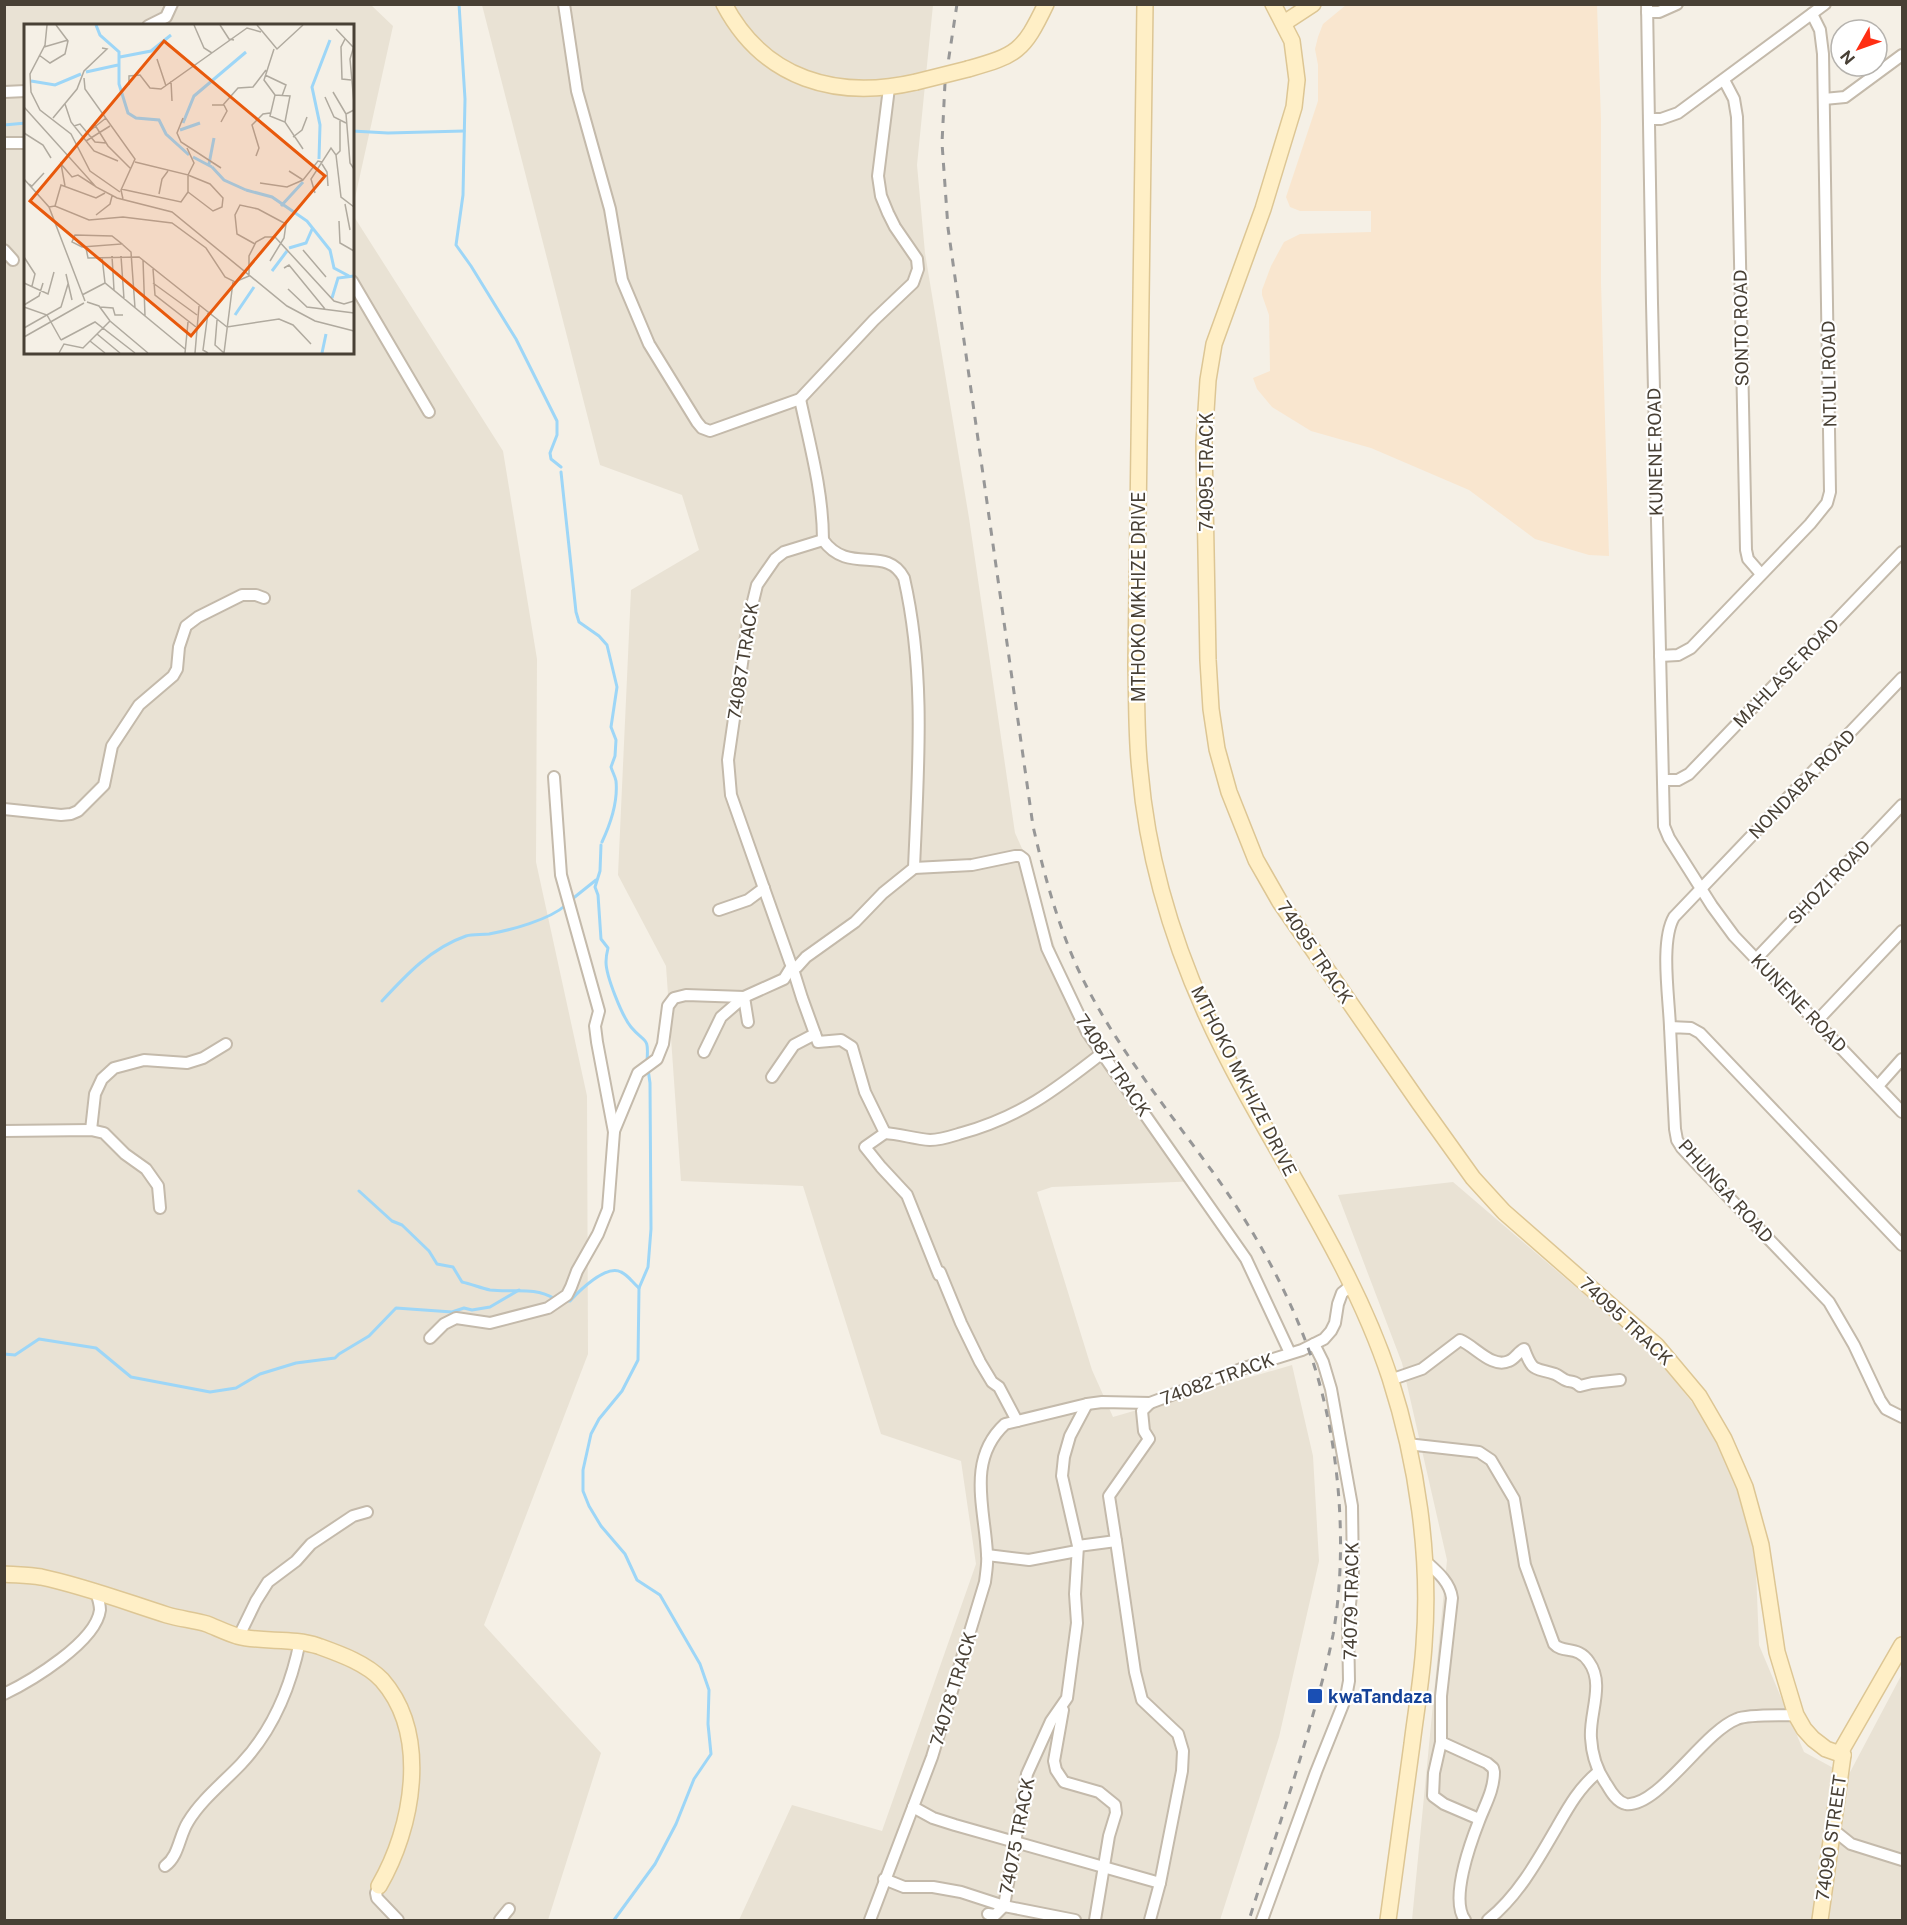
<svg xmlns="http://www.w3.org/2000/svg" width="1907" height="1925" font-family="'Public Sans',sans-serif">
<rect width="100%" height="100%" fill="#f5f0e6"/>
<!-- residential -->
<g fill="#e9e2d4">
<polygon points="5,5 371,5 393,26 353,207 352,26 26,26 26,352 352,352 353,215 503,451 537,659 536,862 587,1096 588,1354 484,1625 601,1753 548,1920 5,1920"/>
<polygon points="482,5 933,5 917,165 925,253 969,518 1015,833 1025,855 1059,960 1088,1020 1200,1181 1052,1187 1037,1192 1092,1370 1113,1417 1292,1365 1313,1456 1319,1561 1279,1737 1220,1920 739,1920 792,1805 882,1831 976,1564 961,1461 881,1434 803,1186 681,1181 666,966 618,875 631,590 699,550 682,495 600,465"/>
<polygon points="1453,1182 1654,1354 1702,1415 1725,1458 1738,1490 1752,1543 1756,1570 1759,1645 1804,1752 1848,1776 1902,1674 1902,1920 1412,1920 1447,1560 1402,1363 1338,1195"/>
</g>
<!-- commercial -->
<polygon fill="#f9e6cf" points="1346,5 1597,5 1601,119 1601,283 1609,556 1589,555 1535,539 1469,490 1371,448 1311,431 1272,407 1257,389 1253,378 1270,371 1269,315 1262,295 1262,290 1271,266 1284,242 1300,234 1371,232 1371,211 1300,211 1290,207 1286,197 1318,101 1318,65 1315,49 1318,37 1323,24"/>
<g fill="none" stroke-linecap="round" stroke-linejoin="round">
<!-- stream -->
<g stroke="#9dd6f7" stroke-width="3">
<polyline points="459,4 465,99 463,195 456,245 471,266 516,339 557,421 557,435 550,453 551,459 561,467"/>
<polyline points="4,125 26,123"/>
<polyline points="352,131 388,133 464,131"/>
<path d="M 561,472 L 576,612 L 579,622 L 599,636 L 607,645 L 617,687 L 611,727 L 616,740 L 615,756 L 611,767 C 612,771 615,776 616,781 C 618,801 610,825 602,842"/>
<path d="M 601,845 L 600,871 L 595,887 L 598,895 L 601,939 L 608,948 C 607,952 606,957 606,962 C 606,976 622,1016 631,1027 C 645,1044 649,1035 647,1061"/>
<polyline points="571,900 596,880"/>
<path d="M 382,1001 C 406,975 431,948 466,936 C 473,934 481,935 489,934 C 511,930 549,920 566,905"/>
<path d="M 359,1191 L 392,1221 L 402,1225 L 429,1251 L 437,1264 L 453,1267 L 462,1282 C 471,1284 481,1288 490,1290 C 513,1293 533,1286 555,1299"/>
<path d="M 564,1301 L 570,1301 C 579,1291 606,1264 621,1272 C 628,1275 633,1283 639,1288"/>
<polyline points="4,1354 15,1355 39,1339 96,1348 131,1377 210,1392 236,1388 260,1374 296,1363 335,1358 339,1354 369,1336 396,1308 452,1312 464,1308 472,1310 490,1307 519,1290"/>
<polyline points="614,1920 655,1864 676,1824 694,1779 711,1754 708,1724 709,1690 700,1664 660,1595 637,1580 625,1554 601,1526 589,1506 583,1491 583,1470 591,1434 599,1419 622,1391 638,1360 639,1288 648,1267 651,1229 650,1083 648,1069"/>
</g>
<!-- street casing -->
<g stroke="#c4baab" stroke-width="14">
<g id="street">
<polyline points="564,4 577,91 610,209 622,280 649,344 697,422 702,428 710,431 800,399 874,320 913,283 918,269 917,259 895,227 888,213 881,196 878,176 889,88"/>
<polyline points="1647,4 1652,303 1664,826 1669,838 1712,906 1734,936 1902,1112"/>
<polyline points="1647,12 1659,12 1677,4"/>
<polyline points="148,26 166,17 172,4"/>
<polyline points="1724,80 1734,99 1737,117 1746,550 1748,559 1761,574"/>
<polyline points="4,92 26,91"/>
<polyline points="1824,99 1845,97 1902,55"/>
<polyline points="1649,119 1661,119 1678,113 1825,4"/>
<polyline points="4,143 26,143"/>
<polyline points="4,250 13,260"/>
<polyline points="352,281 429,412"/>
<path d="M 800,399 C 810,446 823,492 823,540"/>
<path d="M 823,540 C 849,576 886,544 904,578 C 926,674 918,771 914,868 L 883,893 L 855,922 L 806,957 L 797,967 L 792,966 L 790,962 L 731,795 L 728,760 L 748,622 L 757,585 L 775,559 L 784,552 Z"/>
<polyline points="1660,656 1678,655 1691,648 1810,524 1827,503 1830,492 1823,54 1820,30 1812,14"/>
<polyline points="1663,780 1678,780 1689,774 1902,552"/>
<polyline points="4,809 61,815 71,814 78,811 104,785 112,746 139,705 173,676 177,669 179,647 186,626 198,617 242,595 256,595 264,598"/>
<polyline points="914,868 972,865 1015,856 1020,856 1024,859 1047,948 1087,1032 1246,1259 1290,1353"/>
<polyline points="719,910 748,900 764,888"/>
<polyline points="1756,959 1902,805"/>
<polyline points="792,966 802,998 818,1042 841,1040 852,1047 865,1092 885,1133 865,1147 881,1167 907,1195 939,1275 940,1272 961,1323 980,1362 992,1382 999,1387 1017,1421"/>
<polyline points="744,997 748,1022"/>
<polyline points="1817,1021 1902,931"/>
<path d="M 1670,1027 C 1669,998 1660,941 1674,917 L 1902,678"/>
<polyline points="704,1052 721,1017 744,997"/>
<polyline points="772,1077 794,1045 815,1034"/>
<polyline points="1878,1086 1902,1059"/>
<polyline points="91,1130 95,1094 102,1079 114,1068 144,1060 187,1063 203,1058 226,1044"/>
<polyline points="4,1131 91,1130 104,1133 125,1154 146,1169 158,1186 160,1208"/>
<polyline points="614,1131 638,1073 657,1059 663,1044 668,1006 674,998 686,995 744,997 784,979 792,966"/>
<path d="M 885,1133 C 900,1134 915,1139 930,1140 C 941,1140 952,1136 962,1133 C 1020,1117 1055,1090 1101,1054"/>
<polyline points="1902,1245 1700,1033 1691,1028 1670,1027 1675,1129 1677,1140 1682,1148 1695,1162 1829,1302 1854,1345 1880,1400 1886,1409 1902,1417"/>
<polyline points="430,1338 444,1324 456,1318 490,1323 548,1308 567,1295 571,1287 577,1271 598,1234 608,1209 614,1132 597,1042 595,1026 599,1011 561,875 554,777"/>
<path d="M 1390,1380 L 1422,1369 L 1460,1340 C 1475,1346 1492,1369 1509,1361 C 1515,1359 1518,1352 1524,1349 C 1533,1373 1534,1367 1555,1374 C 1560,1376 1563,1380 1568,1381 C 1574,1382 1575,1382 1580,1386 L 1592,1383 L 1620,1380"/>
<path d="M 1407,1444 L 1479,1452 L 1491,1460 L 1514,1499 L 1525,1565 L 1554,1644 C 1563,1654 1578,1645 1589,1662 C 1605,1684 1589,1714 1591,1738 C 1592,1756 1597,1771 1607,1785 C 1611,1792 1617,1802 1626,1804 C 1658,1808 1703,1732 1737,1719 C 1749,1714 1781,1716 1796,1715"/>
<polyline points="1116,1541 1135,1672 1142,1700 1178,1734 1183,1751 1182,1771 1160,1883 1150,1920"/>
<polyline points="1078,1546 1116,1541 1109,1496 1149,1439 1144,1431 1142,1411 1150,1403"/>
<polyline points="987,1555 1029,1560 1077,1551"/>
<path d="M 1423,1559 C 1435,1570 1450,1581 1452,1598 L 1441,1696 L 1441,1742 L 1487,1763 L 1493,1768 L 1494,1772 C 1494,1790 1485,1805 1479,1821 C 1470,1844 1450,1900 1465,1920"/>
<polyline points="239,1636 256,1601 268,1582 296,1561 311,1544 353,1516 367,1512"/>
<path d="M 4,1694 C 31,1681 96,1642 100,1610 C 100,1604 98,1598 96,1592"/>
<polyline points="1063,1710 1054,1761 1056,1770 1064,1782 1099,1792 1115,1805 1116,1813 1109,1836 1095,1920"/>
<polyline points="1441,1742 1434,1773 1433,1796 1444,1804 1479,1819"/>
<polyline points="913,1807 933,1818 955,1825 1160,1883"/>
<polyline points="1831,1828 1851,1844 1902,1860"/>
<path d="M 165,1866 C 179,1856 179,1836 188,1822 C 201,1800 224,1782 241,1764 C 273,1730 291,1686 300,1641"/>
<polyline points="884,1879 904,1887 933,1887 961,1892 1004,1906 1075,1920"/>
<polyline points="379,1886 376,1893 377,1898 398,1920"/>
<polyline points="988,1914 995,1915 1004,1906 1027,1774 1051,1721 1067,1698 1077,1623 1075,1594 1078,1546 1062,1476 1064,1457 1070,1436 1087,1404"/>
<polyline points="500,1920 509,1909"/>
<path d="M 870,1920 L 932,1757 L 985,1582 C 986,1573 988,1563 987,1554 C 985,1509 966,1460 1005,1424 L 1087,1404 L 1102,1402 L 1150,1403 L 1241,1369 L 1302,1350 L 1324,1339 L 1331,1331 L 1335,1323 L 1338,1304 L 1342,1293 L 1352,1285"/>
<polyline points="1262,1920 1316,1772 1346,1697 1349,1681 1348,1624 1353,1575 1352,1506 1331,1389 1323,1362 1314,1344"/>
<path d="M 1488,1920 C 1518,1896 1538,1860 1557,1827 C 1569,1806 1579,1788 1598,1772"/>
</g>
</g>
<!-- secondary casing -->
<g stroke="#ddc694" stroke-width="18">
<g id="secondary">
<path d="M 724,4 C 764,80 837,100 916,82"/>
<path d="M 1145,4 L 1136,665 C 1137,701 1136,736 1140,771 C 1147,854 1171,936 1205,1012 C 1261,1137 1347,1247 1390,1378 C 1417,1462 1431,1557 1424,1645 C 1422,1678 1416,1711 1412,1744 C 1404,1803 1396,1862 1388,1920"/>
<polyline points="1273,4 1292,41 1297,80 1294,107 1263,209 1214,344 1208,380 1204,442 1208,660 1211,709 1217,749 1229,792 1256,860 1280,902 1420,1104 1473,1178 1504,1212 1657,1346 1699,1396 1724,1439 1745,1487 1761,1545 1777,1652 1796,1715 1804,1729 1813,1739 1826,1749 1843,1755"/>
<polyline points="1284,23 1313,4"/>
<path d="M 968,69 C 1017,55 1023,52 1046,4"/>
<path d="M 4,1574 C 16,1575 29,1575 41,1577 C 84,1586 126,1602 167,1615 C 180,1619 194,1620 207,1624 C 217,1628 227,1633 237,1636 C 263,1643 292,1637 318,1646 C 340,1654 366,1663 382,1680 C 430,1735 413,1828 379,1886"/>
<polyline points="1820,1920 1843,1755 1841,1751 1902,1645"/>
</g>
</g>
<!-- street -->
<use href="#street" stroke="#fff" stroke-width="10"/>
<!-- secondary -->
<use href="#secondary" stroke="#ffefc6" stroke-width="15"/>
<!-- rail -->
<path stroke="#979797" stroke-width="3" stroke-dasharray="8 8" stroke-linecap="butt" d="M 957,4 L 945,83 L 942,143 L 948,228 L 1033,826 C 1044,874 1057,922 1077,967 C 1114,1047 1172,1114 1222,1185 C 1260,1240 1293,1301 1314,1365 C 1340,1446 1348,1551 1333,1635 C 1326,1670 1316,1704 1306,1739 C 1288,1800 1268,1860 1249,1920"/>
<!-- secondary-bridge casing -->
<g stroke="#ddc694" stroke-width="18" stroke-linecap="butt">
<polyline id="secondary-bridge" points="916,82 968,69"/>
</g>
<!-- secondary-bridge -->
<use href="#secondary-bridge" stroke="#ffefc6" stroke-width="15"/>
</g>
<!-- markers -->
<rect fill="#1a4fb4" stroke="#fff" stroke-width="2" x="1307" y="1688" width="16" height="16" rx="3"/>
<g text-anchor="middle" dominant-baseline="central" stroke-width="4.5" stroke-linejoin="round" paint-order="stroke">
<!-- street labels -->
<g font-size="18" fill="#484035" stroke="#fff">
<text transform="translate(1741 328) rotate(-91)">SONTO ROAD</text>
<text transform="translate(1829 374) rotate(-91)">NTULI ROAD</text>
<text transform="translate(1655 452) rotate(-91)">KUNENE ROAD</text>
<text transform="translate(1206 472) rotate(-90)">74095 TRACK</text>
<text transform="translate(1138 597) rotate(-90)">MTHOKO MKHIZE DRIVE</text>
<text transform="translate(743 661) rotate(-81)">74087 TRACK</text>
<text transform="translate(1786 673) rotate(-46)">MAHLASE ROAD</text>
<text transform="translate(1802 784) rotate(-46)">NONDABA ROAD</text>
<text transform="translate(1829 882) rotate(-46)">SHOZI ROAD</text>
<text transform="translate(1315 952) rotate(56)">74095 TRACK</text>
<text transform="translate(1799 1003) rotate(46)">KUNENE ROAD</text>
<text transform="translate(1113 1065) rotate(56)">74087 TRACK</text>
<text transform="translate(1244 1081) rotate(63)">MTHOKO MKHIZE DRIVE</text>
<text transform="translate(1726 1191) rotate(48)">PHUNGA ROAD</text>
<text transform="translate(1626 1321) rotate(43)">74095 TRACK</text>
<text transform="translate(1217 1379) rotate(-20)">74082 TRACK</text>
<text transform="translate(1351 1601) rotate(-89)">74079 TRACK</text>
<text transform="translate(953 1689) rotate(-73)">74078 TRACK</text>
<text transform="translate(1017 1836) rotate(-79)">74075 TRACK</text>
<text transform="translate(1831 1838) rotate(-82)">74090 STREET</text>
</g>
<!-- transit labels -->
<g font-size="18" font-weight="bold" fill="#164399" stroke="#fff" text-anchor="start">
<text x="1328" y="1696">kwaTandaza</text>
</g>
</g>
<!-- overview -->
<g transform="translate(24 24)">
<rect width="330" height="330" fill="#f5f0e6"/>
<path fill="none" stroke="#9dd6f7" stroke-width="3" d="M 72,1 L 76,11 L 95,28 L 95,60 L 104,89 L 112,94 L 135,96 L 142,110 L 165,131M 96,33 L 127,27 L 147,11M 62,48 L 94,41M 7,57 L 31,61 L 57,50M 159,99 L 170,72 L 222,28M 156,106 L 176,99M 169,133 L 188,143M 295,135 L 296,101 L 288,63 L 306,16M 185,140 L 190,114M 188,143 L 200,156 L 222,166M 222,166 L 248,173 L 283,197 L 306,226 L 310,244 L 325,252M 257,182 L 279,158M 265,224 L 282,219 L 289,203M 248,247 L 263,227M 308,274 L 314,254 L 330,252M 211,291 L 230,263M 298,329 L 302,310"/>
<path fill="none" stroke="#b0aa9f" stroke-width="1.5" d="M 23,1 L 21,21 L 6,50 L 7,68 L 16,86 L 47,110 L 66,147 L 96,168M 170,1 L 180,24 L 188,29M 196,1 L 205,15 L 210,16M 233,1 L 253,25 L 279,1M 312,5 L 329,23M 321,15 L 317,23 L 318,55 L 327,56M 330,22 L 326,35 L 330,79M 20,23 L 44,16M 250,25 L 240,56 L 251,71 L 246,92 L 261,98 L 279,125M 15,31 L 26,39 L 41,30 L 44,17 L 32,1M 133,35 L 142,62M 241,51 L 262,61 L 258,72M 60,54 L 61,65 L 111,135 L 97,166 L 99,175M 147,57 L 148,77M 105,61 L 105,52 L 116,51 L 126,64 L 137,65 L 223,4 L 237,8M 309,68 L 322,90M 251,71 L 266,72 L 261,98M 301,73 L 310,93 L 322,99M 41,80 L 47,98 L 70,127 L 94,137M 188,81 L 199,81 L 214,64 L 229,63 L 242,46M 0,83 L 72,163 L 93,174 L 148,188 L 263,282 L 291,297 L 330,307M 330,86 L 322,90 L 326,139 L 330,145M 29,94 L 53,65 L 60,47 L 83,25 L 78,24M 159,94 L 153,109 L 157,118 L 197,144M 197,98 L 203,87 L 200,81M 71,101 L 84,122 L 107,145M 50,102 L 56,100 L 71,118 L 82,119M 0,109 L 19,121 L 27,134M 63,109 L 82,94M 269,113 L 278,106 L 283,93M 62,117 L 86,102M 312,131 L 316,127 L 316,97M 232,132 L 235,124 L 228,101 L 239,90 L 246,89M 111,138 L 164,151 L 170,139 L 163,124M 298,140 L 303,148 L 304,162M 265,147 L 279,156 L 294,137 L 298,138M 164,151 L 186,160 L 199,174 L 198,183 L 189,187 L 164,168 ZM 0,155 L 25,183 L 61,277M 236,159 L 263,163 L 279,156M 5,160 L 8,162 L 20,149M 41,162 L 37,140 L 48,153 L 54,151 L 71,162M 97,165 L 157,178 L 164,168M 291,169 L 287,155 L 307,124 L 312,131 L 317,173 L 330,183M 135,170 L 138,155 L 144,147M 321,180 L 326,206M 31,182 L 37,161 L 72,174 L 81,169M 25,183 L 31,182 L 65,196 L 99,193 L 148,199 L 182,224 L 201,253 L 211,258 L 225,252 L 225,232 L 232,218 L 241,213 L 251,213 L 310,277 L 320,280 L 330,277M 72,191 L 86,180 L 88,172M 315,197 L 316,219 L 330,227M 51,211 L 88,212 L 98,220 L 58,223 L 48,218 ZM 98,220 L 107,228 L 111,284M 231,220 L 213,210 L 211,191 L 216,181 L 234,185 L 262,200 L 260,214 L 246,237M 62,224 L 64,234 L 115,233 L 203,303 L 255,295 L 269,301 L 287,320M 279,226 L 302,253M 88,232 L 90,266M 97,232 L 100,275M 0,233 L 11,250 L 8,262M 78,233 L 81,259M 119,236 L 121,292M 260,244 L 265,241 L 301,285M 129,245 L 131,271 L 172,303M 42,250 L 48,276M 0,259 L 24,270 L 30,248M 129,259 L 173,291M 264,265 L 283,283 L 330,289M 58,271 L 81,259 L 161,325M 63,278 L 75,282 L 86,297 L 124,329M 0,281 L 15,272 L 19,259M 0,283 L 23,291 L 37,316M 76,283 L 89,284 L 91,291 L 99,291M 193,296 L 191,321 L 200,329M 0,304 L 37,283 L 44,260M 73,310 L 96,329M 0,313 L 60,279M 37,316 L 71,298 L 111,329M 66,317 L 81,329M 35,329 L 40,320 L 59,324 L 86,297M 161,329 L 164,298M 171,329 L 175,282M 184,329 L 179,326 L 184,289M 200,329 L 209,258"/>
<path fill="#e8590c" fill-opacity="0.15" stroke="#e8590c" stroke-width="3" d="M 140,17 L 301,152 L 167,312 L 6,177 Z"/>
<rect width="330" height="330" fill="none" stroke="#484035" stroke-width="3"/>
</g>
<!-- border -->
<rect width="1907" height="1925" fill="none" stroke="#484035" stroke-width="12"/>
<!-- north arrow -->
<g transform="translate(1859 48) rotate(230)"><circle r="28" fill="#ffffff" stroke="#b6b3ae" stroke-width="1.5"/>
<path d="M0-4.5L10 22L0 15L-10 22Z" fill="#ff2e13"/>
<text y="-9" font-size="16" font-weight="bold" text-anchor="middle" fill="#484035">N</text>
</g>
</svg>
